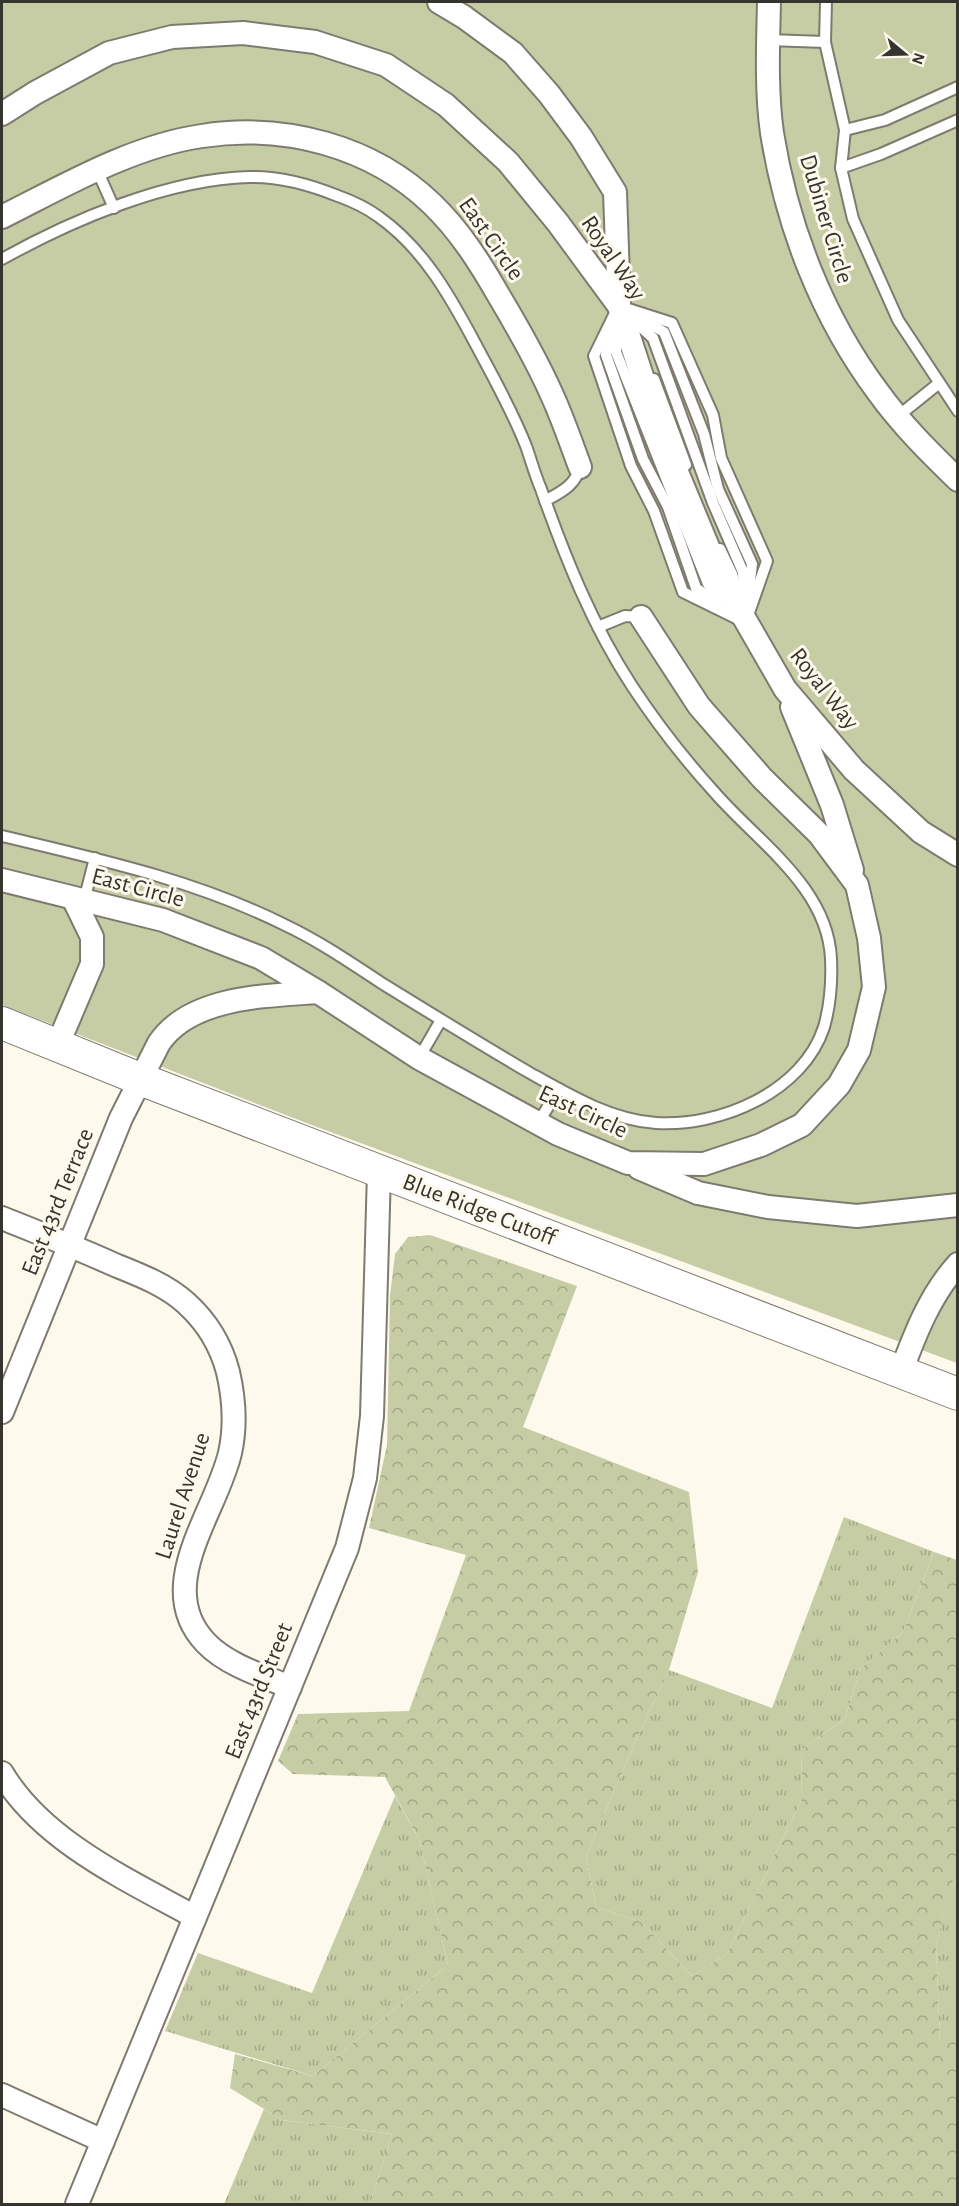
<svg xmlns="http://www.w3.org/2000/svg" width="959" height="2206" font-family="'Alegreya Sans',sans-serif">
<defs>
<pattern id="grass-tufts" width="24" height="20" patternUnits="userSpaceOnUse" patternTransform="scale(1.5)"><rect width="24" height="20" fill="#c6cda5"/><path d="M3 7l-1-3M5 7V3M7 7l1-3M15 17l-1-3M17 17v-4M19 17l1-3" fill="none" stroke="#a2a787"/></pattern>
<pattern id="forest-crowns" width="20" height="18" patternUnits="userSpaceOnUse" patternTransform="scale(1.5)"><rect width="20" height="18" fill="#c6cda5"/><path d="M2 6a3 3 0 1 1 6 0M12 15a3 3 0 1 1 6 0" fill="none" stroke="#a2a787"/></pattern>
</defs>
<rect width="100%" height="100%" fill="#fdf9ed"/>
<!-- grass -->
<g fill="url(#grass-tufts)">
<polygon points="844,1517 934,1552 903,1632 860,1669 845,1719 801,1750 802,1799 727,1954 692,1976 641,1922 596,1907 586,1856 636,1740 669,1670 772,1708"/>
<polygon points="395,1796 419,1839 448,1965 313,2076 165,2031 198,1953 312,1993"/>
<polygon points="957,1861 957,2042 940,2042 936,1945"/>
<polygon points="264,2109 282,2120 392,2134 370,2204 224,2204"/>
</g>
<!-- forest -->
<polygon fill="url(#forest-crowns)" points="430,1235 577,1286 523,1427 689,1492 698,1572 669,1670 636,1740 586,1856 596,1907 641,1922 692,1976 727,1954 802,1799 801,1750 845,1719 860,1669 903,1632 934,1552 957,1560 958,1860 936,1945 940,2042 957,2042 957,2204 370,2204 392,2134 282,2120 230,2088 235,2054 313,2076 448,1965 419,1839 385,1777 293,1774 278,1761 298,1714 409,1711 466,1555 369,1528 387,1445 390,1296 395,1254 408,1237"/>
<!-- pitch -->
<polygon fill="#c6cda5" points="2,2 957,2 957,1363 309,1124 2,1005"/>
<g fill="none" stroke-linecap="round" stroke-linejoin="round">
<!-- lane casing -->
<g stroke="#7e7a70" stroke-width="14">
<g id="lane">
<polyline points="826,2 825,42 845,130 841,168 853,219 898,320 958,411"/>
<polyline points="768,40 825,42"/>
<polyline points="845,130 885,120 958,87"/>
<polyline points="841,168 881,154 958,120"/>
<polyline points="97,170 114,208"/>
<path d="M 2,259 C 72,220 168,179 249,177 C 279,176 311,185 338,196 C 352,201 367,208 379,217 C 423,248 450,296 475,343 C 493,377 512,410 526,446 C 531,460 535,475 541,489 C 565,557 592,625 632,686 C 657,724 685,760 716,794 C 759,843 828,888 831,959 C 832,981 830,1006 824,1027 C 803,1092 720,1127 656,1123 C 611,1120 569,1095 530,1073 C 480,1044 432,1014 383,984 C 351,963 319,941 285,925 C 195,880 98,859 2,836"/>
<polyline points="619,306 672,323 713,415 721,458 767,561 746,621"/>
<polyline points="617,309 594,356 631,466 654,511 683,592 742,621"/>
<polyline points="637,317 664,332 704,434 718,489 752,564 747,605"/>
<polyline points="632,319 653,338 713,503 743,572 744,592"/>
<polyline points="617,327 616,352 708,584 725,602"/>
<polyline points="612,329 606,355 643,459 668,507 696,588 720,605"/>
<polyline points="654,379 686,465"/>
<polyline points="897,417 938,384"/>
<path d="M 545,501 C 561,492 575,486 580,467"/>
<polyline points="720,549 732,574 736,587"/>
<polyline points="598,627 625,616 641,617"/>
<polyline points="84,901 95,858"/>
<polyline points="419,1058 441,1020"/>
<polyline points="538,1123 559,1089"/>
</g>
</g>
<!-- street casing -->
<g stroke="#7e7a70" stroke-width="26">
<g id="street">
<polyline points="439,2 464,17 513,53 549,94 581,137 615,192 619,306"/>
<path d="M 769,2 C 768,45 766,90 772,133 C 787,226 822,317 878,392 C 901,424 929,452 958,480"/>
<polyline points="2,114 35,93 109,53 172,37 243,33 315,42 386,65 446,105 508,162 558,223 619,306 660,431 720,576 785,689 854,770 921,832 958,855"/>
<path d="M 2,217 C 64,186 132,146 202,136 C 284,123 372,146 432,204 C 460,231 480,263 499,296 C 518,328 537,361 552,395 C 563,419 571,443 580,467"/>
<polyline points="792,707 832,805 852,870"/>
<polyline points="2,880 163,920 261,958 318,992 419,1058 558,1134 628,1163 704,1164 761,1145 802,1125 839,1085 859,1050 874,987 869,938 857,885 819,834 762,778 699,706 641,617"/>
<polyline points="58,1044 92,964 92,937 74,900"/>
<polyline points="639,1168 698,1193 768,1207 857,1216 958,1205"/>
<path d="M 2,1218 C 39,1233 77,1248 115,1265 C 140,1275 166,1285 186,1303 C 207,1322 221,1345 228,1372 C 234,1398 236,1426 230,1453 C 216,1513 152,1587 206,1643 C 227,1665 263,1676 290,1687"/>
<path d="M 901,1372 C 915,1334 930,1295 958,1264"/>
<path d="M 2,1412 L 121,1118 L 159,1043 C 191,996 267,996 318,992"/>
<path d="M 2,1773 C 42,1841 128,1880 195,1917"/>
<polyline points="2,2095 103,2141"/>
<polyline points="77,2204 347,1548 365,1478 372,1416 379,1172"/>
</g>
</g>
<!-- secondary casing -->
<g stroke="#7e7a70" stroke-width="34">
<polyline id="secondary" points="2,1023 140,1079 958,1394"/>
</g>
<!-- lane -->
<use href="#lane" stroke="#fff" stroke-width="10"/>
<!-- street -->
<use href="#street" stroke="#fff" stroke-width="22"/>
<!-- secondary -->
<use href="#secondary" stroke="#fff" stroke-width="32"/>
</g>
<g text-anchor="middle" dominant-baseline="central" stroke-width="6" stroke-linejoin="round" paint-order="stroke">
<!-- street labels -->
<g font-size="24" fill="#35342f" stroke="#fdf9ed">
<text transform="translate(826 219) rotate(73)">Dubiner Circle</text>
<text transform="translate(491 239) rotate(55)">East Circle</text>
<text transform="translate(613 258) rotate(56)">Royal Way</text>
<text transform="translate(824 689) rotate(52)">Royal Way</text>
<text transform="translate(138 888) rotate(15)">East Circle</text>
<text transform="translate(583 1112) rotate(25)">East Circle</text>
<text transform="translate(58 1202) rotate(-68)">East 43rd Terrace</text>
<text transform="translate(479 1210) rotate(21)">Blue Ridge Cutoff</text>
<text transform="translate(183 1496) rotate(-72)">Laurel Avenue</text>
<text transform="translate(259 1691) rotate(-68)">East 43rd Street</text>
</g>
</g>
<!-- border -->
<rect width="959" height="2206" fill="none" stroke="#35342f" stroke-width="6"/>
<!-- north arrow -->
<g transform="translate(905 54) rotate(109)" stroke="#fdf9ed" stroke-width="4.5" paint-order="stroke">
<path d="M0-4.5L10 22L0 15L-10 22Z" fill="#35342f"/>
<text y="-9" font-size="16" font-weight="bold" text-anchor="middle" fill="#35342f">N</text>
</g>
</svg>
